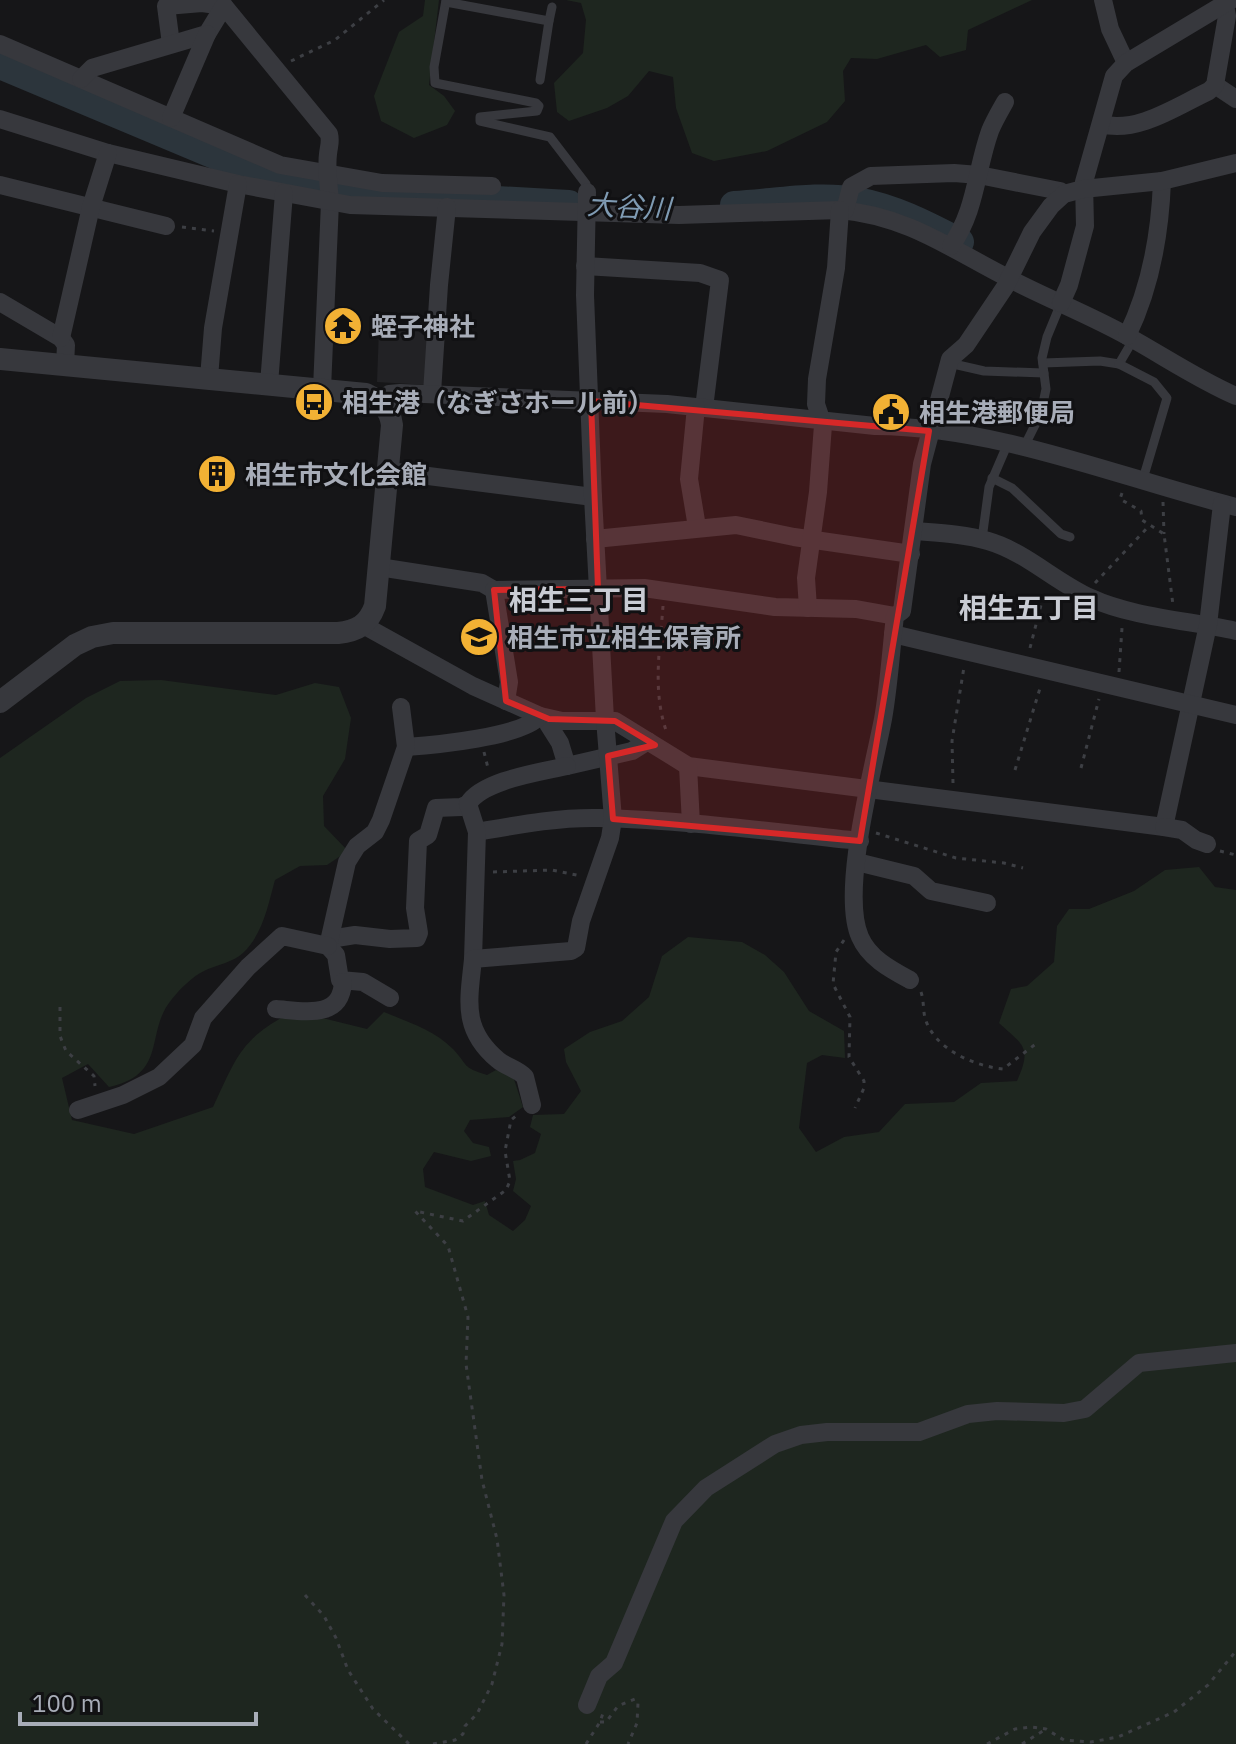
<svg xmlns="http://www.w3.org/2000/svg" width="1236" height="1744" font-family="'IBM Plex Sans','Noto Sans JP',sans-serif">
<rect width="100%" height="100%" fill="#161618"/>
<!-- built -->
<polygon fill="#222225" points="379,329 417,330 428,339 428,385 377,382"/>
<!-- green -->
<g fill="#1e261f">
<polygon points="425,0 439,0 429,85 444,96 455,111 447,125 414,138 381,121 374,96 399,32 423,16"/>
<polygon points="566,0 1032,0 968,30 966,50 940,57 926,45 877,59 851,58 843,71 845,101 827,122 767,151 714,161 692,153 676,108 673,77 649,71 628,96 607,108 569,121 557,112 554,83 583,53 586,20 581,3"/>
<path d="M 161,680 L 276,695 L 315,683 L 339,687 L 351,718 L 345,759 L 323,796 L 324,826 L 348,851 L 327,865 L 300,866 L 275,880 C 268,905 263,934 243,953 C 234,962 216,965 204,971 C 193,976 180,989 172,999 C 144,1032 169,1074 109,1087 L 88,1064 L 62,1078 L 72,1120 L 134,1134 L 213,1107 C 237,1056 241,1038 294,1011 L 367,1029 L 384,1012 C 408,1022 434,1030 453,1049 C 469,1066 461,1067 487,1075 L 496,1070 L 513,1076 L 523,1107 L 509,1117 L 470,1120 L 464,1131 L 473,1143 L 489,1147 L 491,1156 L 471,1161 L 434,1152 L 423,1169 L 425,1187 L 473,1205 L 485,1201 L 489,1215 L 513,1231 L 525,1220 L 531,1206 L 513,1191 L 516,1179 L 513,1161 L 520,1160 L 535,1153 L 541,1134 L 530,1127 L 533,1115 L 564,1114 L 581,1091 L 566,1062 L 564,1049 L 590,1032 L 622,1021 L 649,997 L 662,956 L 688,937 L 742,942 L 765,955 L 784,972 L 809,1011 L 844,1031 L 845,1058 L 822,1055 L 807,1063 L 799,1128 L 816,1152 L 844,1137 L 879,1132 L 905,1104 L 954,1102 L 981,1083 L 1017,1081 C 1032,1047 1024,1046 999,1023 L 1011,989 L 1027,986 L 1054,962 L 1057,926 L 1069,909 L 1089,909 L 1134,891 L 1165,870 L 1199,867 L 1215,887 L 1236,890 L 1236,1744 L 0,1744 L 0,758 L 86,698 L 120,681 Z"/>
</g>
<g fill="none" stroke-linecap="round" stroke-linejoin="round">
<!-- river -->
<g stroke="#2c353c" stroke-width="28">
<polyline points="0,65 236,164 337,191 569,204"/>
<path d="M 734,205 C 774,203 818,194 857,201 C 895,208 927,225 960,242"/>
</g>
<!-- path -->
<g stroke="#3d3f44" stroke-width="3" stroke-dasharray="4 6" stroke-linecap="butt">
<polyline points="291,61 335,40 384,0"/>
<polyline points="182,227 214,231"/>
<polyline points="1122,493 1120,499 1141,511 1142,520 1164,534 1173,605"/>
<polyline points="1163,502 1164,534"/>
<polyline points="1095,583 1149,526"/>
<path d="M 663,606 C 660,648 652,692 667,733"/>
<polyline points="1030,648 1041,605 1048,591"/>
<polyline points="1119,672 1122,628"/>
<polyline points="484,752 488,768"/>
<polyline points="1081,768 1099,699"/>
<polyline points="1015,770 1041,685"/>
<polyline points="953,783 952,741 964,667"/>
<polyline points="876,833 956,858 1004,863 1023,868"/>
<polyline points="1220,851 1236,855"/>
<polyline points="493,872 552,870 581,876"/>
<polyline points="844,940 836,952 833,984 850,1017 849,1057 864,1081 864,1088 855,1108"/>
<path d="M 921,992 C 924,1001 923,1010 925,1018 C 934,1049 974,1066 1003,1069 L 1037,1043"/>
<polyline points="60,1007 60,1036 66,1051 94,1076 95,1086"/>
<polyline points="305,1595 324,1616 336,1638 348,1670 373,1709 409,1744"/>
<polyline points="600,1722 606,1722 618,1706 635,1699 638,1703 637,1723 628,1744"/>
<polyline points="433,1744 455,1740 463,1734 465,1726 477,1714 492,1684 502,1644 504,1595 497,1539 482,1480 466,1364 468,1317 448,1246 415,1211 463,1221 506,1190 510,1181 505,1151 511,1120 517,1115"/>
<polyline points="586,1744 600,1722 603,1713"/>
<polyline points="987,1744 1015,1729 1032,1727 1046,1729 1064,1740 1091,1742 1118,1737 1174,1712 1208,1685 1236,1651"/>
<polyline points="1022,1744 1046,1729"/>
</g>
<!-- service -->
<g stroke="#37383d" stroke-width="9">
<polyline points="446,0 434,67 435,83 536,103 539,106 537,111 480,117 480,121 550,137 586,184 587,192"/>
<polyline points="446,2 549,21 552,7"/>
<polyline points="540,80 549,21"/>
<polyline points="949,363 984,371 1044,373"/>
<polyline points="1043,363 1100,361 1119,364 1133,340"/>
<polyline points="1119,364 1154,382 1167,398 1143,479"/>
<polyline points="1024,447 1041,413 1046,389 1042,358 1047,337 1061,303"/>
<polyline points="992,478 1012,488 1061,534 1070,537"/>
<polyline points="982,539 989,487 1008,443"/>
</g>
<!-- minor -->
<g stroke="#37383d" stroke-width="18">
<polyline points="1103,0 1110,29 1126,63"/>
<polyline points="0,44 280,165 382,183 492,186"/>
<polyline points="171,44 166,6 202,3 224,6"/>
<path d="M 81,79 L 92,68 L 207,34 L 224,6 L 329,134 C 331,142 329,145 328,154 C 326,169 329,186 330,202 L 322,389"/>
<polyline points="1215,85 1236,99"/>
<polyline points="171,118 207,34"/>
<path d="M 0,119 L 108,153 L 238,184 L 350,205 L 679,215 L 840,210 C 907,216 951,249 1008,278 C 1048,299 1090,315 1129,337 C 1165,357 1199,380 1236,396"/>
<path d="M 1101,124 C 1137,134 1177,106 1209,91 L 1215,85 L 1227,16 L 1224,0"/>
<polyline points="0,185 166,226"/>
<polyline points="845,210 851,187 871,176 954,173 979,175 1060,191 1064,194"/>
<path d="M 951,246 C 976,211 976,170 990,131 C 994,121 1000,111 1005,102"/>
<polyline points="585,266 700,273 720,280 704,408"/>
<polyline points="0,302 61,338 66,345 65,365"/>
<polyline points="1061,303 1069,285 1085,226 1084,182 1114,76 1126,63 1231,0"/>
<path d="M 1127,336 C 1151,287 1160,235 1162,181"/>
<polyline points="61,338 91,207 108,153"/>
<polyline points="209,378 213,328 238,184"/>
<polyline points="269,384 284,193"/>
<polyline points="432,393 439,285 447,207"/>
<path d="M 379,401 L 389,394 L 400,393 L 667,404 L 875,426 C 1000,427 1117,477 1236,507"/>
<polyline points="696,407 689,479 697,527"/>
<polyline points="389,471 593,497"/>
<path d="M 914,531 C 939,533 964,534 988,541 C 1026,552 1055,582 1091,598 C 1131,617 1192,621 1236,631"/>
<polyline points="595,539 736,525 794,537 911,554"/>
<polyline points="379,567 482,583 494,590 644,588 775,607 856,609 895,616"/>
<polyline points="494,590 509,682 506,701"/>
<polyline points="808,608 806,578 818,492 823,425 816,404 817,379 836,268 840,210"/>
<polyline points="363,625 473,686 540,716 562,721 615,721 688,766 1164,827 1208,625 1222,504"/>
<polyline points="893,634 1236,715"/>
<polyline points="549,719 548,724 560,743 567,766 632,751 648,741"/>
<path d="M 406,747 C 435,745 522,737 540,716"/>
<polyline points="688,766 691,824"/>
<polyline points="1164,827 1182,830 1196,840 1207,844"/>
<path d="M 477,832 C 517,825 558,817 599,818 C 686,820 773,832 860,841"/>
<polyline points="857,862 914,876 931,891 987,903"/>
<polyline points="330,939 355,935 390,939 417,938 419,933 415,908 418,841 428,835 436,808 461,807 468,804"/>
<path d="M 473,959 L 477,832 L 468,804 C 482,780 542,772 567,766"/>
<path d="M 910,980 C 890,969 869,958 860,937 C 840,892 873,771 883,719 C 889,685 891,650 895,616 L 902,611 L 922,464 L 950,359 L 966,345 L 1005,287 L 1032,232 L 1051,206 L 1064,194 L 1083,189 L 1162,181 L 1236,163"/>
<polyline points="390,998 363,982 340,980 336,955 328,946 347,862 357,846 375,832 381,820 406,747 401,707"/>
<path d="M 276,1009 C 303,1011 341,1020 343,982"/>
<path d="M 532,1105 L 525,1077 C 518,1069 506,1067 498,1060 C 461,1029 469,1000 473,959 L 571,951 L 576,948 L 581,921 L 610,838 L 613,819 L 605,719 L 593,497 L 585,295 L 587,192"/>
<polyline points="78,1110 123,1095 159,1077 193,1045 203,1018 248,967 282,936 328,946"/>
<polyline points="587,1705 599,1676 614,1663 674,1521 706,1488 775,1444 801,1435 827,1432 919,1432 968,1414 997,1411 1064,1413 1085,1409 1139,1363 1236,1353"/>
</g>
<!-- tertiary -->
<path stroke="#37383d" stroke-width="22" d="M 0,359 L 366,394 C 380,401 390,408 392,425 L 375,606 C 368,625 357,631 338,633 L 113,633 L 92,637 L 75,645 L 0,702"/>
</g>
<!-- marked area -->
<path fill="#d62828" fill-opacity="0.2" stroke="#d62828" stroke-width="6" stroke-linejoin="round" d="M 591,401 L 929,431 L 860,841 L 613,819 L 608,756 L 655,745 L 615,721 L 549,719 L 506,701 L 494,590 L 598,589 Z"/>
<!-- icons -->
<defs>
<g id="temple-disc" transform="scale(2)"><circle r="9.5" fill="#f2b134" stroke="#111113"/><path d="M0-6L5-2H3V0L6.5 2.5H4V6H1.5V3h-3V6H-4V2.5H-6.5L-3 0V-2H-5Z" fill="#111"/></g>
<g id="bus-disc" transform="scale(2)"><circle r="9.5" fill="#f2b134" stroke="#111113"/><path d="M-5-6H5V4H4V6H2V4H-2V6H-4V4H-5ZM-3.5-4V0h7V-4ZM-3.5 1.2v1.5H-2V1.2ZM2 1.2v1.5H3.5V1.2Z" fill="#111"/></g>
<g id="civic-disc" transform="scale(2)"><circle r="9.5" fill="#f2b134" stroke="#111113"/><path d="M-.6-6.5H3V-4.5H.6V-3L4-1V1h2V6H-6V1h2V-1L-.6-3ZM-1.2 2.5V6h2.4V2.5Z" fill="#111"/></g>
<g id="building-disc" transform="scale(2)"><circle r="9.5" fill="#f2b134" stroke="#111113"/><path d="M-4-6H4V6H1V3H-1V6H-4ZM-2.5-4.3h1.7v1.8h-1.7ZM.8-4.3h1.7v1.8H.8ZM-2.5-1h1.7V.8h-1.7ZM.8-1h1.7V.8H.8Z" fill="#111"/></g>
<g id="school-disc" transform="scale(2)"><circle r="9.5" fill="#f2b134" stroke="#111113"/><path d="M0-5L7-2L0 1L-7-2ZM-4 1L0 2.5L4 1V4Q0 6-4 4Z" fill="#111"/></g>
</defs>
<g fill-rule="evenodd">
<use href="#temple-disc" x="343" y="326"/>
<use href="#bus-disc" x="314" y="402"/>
<use href="#civic-disc" x="891" y="412"/>
<use href="#building-disc" x="217" y="474"/>
<use href="#school-disc" x="479" y="637"/>
</g>
<g text-anchor="middle" dominant-baseline="central" stroke-width="6" stroke-linejoin="round" paint-order="stroke">
<!-- poi labels -->
<g font-size="26" font-weight="bold" fill="#a8adb8" stroke="#111113" text-anchor="start">
<text x="371" y="326">蛭子神社</text>
<text x="342" y="402">相生港（なぎさホール前）</text>
<text x="919" y="412">相生港郵便局</text>
<text x="245" y="474">相生市文化会館</text>
<text x="507" y="637">相生市立相生保育所</text>
</g>
<!-- water labels -->
<g font-size="28" font-style="italic" fill="#7f9bb3" stroke="#111113">
<text transform="translate(629 206) rotate(3)">大谷川</text>
</g>
<!-- neighbourhood labels -->
<g font-size="28" font-weight="bold" fill="#c9ccd4" stroke="#111113">
<text x="579" y="599">相生三丁目</text>
<text x="1029" y="607">相生五丁目</text>
</g>
</g>
<!-- scale -->
<path d="M20 1712v12h236v-12" fill="none" stroke="#a8adb8" stroke-width="4"/>
<text x="32" y="1712" font-size="24" fill="#a8adb8" stroke="#111113" stroke-width="6" paint-order="stroke">100 m</text>
</svg>
